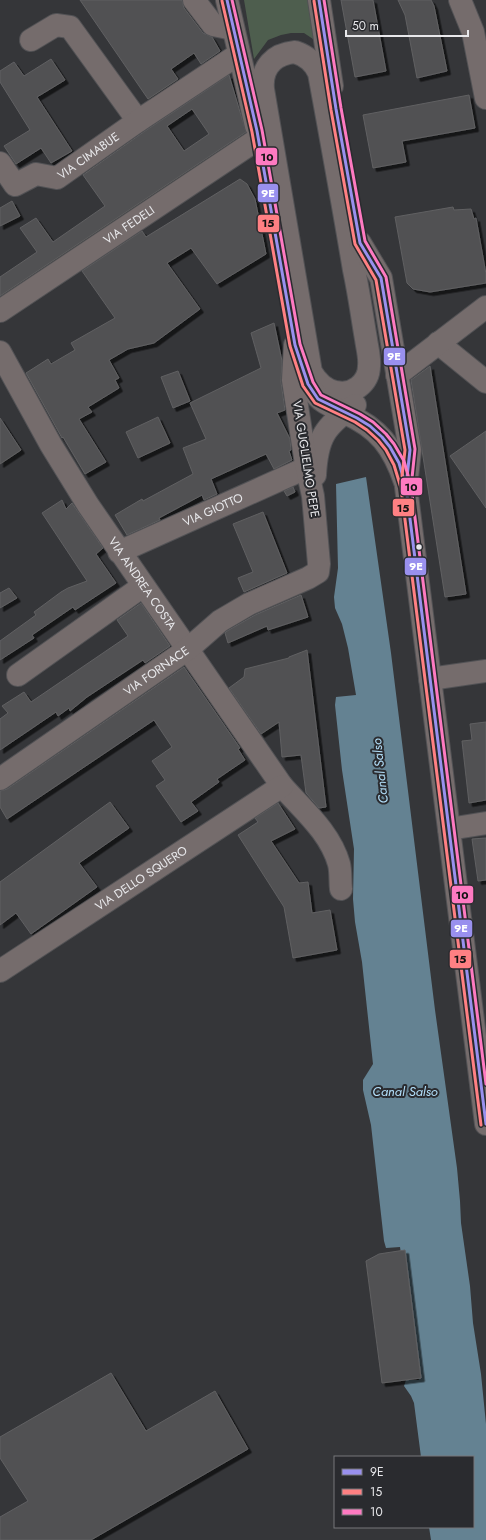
<svg xmlns="http://www.w3.org/2000/svg" width="486" height="1540" font-family="Jost,sans-serif">
<defs>
<filter id="shadow"><feDropShadow dx="3.5" dy="3.5" stdDeviation="0" flood-color="#0009"/></filter>
</defs>
<rect width="100%" height="100%" fill="#353639"/>
<!-- green -->
<polygon fill="#4e5e4e" points="244,0 313,0 322,45 304,33 291,33 281,35 268,40 254,59"/>
<!-- water -->
<polygon fill="#648292" points="366,477 391,653 435,1010 457,1168 460,1201 461,1223 470,1286 473,1323 481,1374 486,1424 486,1540 431,1540 429,1527 473,1527 473,1457 421,1457 414,1403 411,1396 404,1386 406,1380 419,1380 400,1247 386,1248 384,1241 371,1125 363,1090 363,1080 373,1064 362,962 355,922 353,899 354,849 342,770 335,705 336,697 356,695 348,648 342,624 335,608 334,597 338,568 336,484"/>
<!-- building -->
<g fill="#515153" stroke="#606062" fill-rule="evenodd" filter="url(#shadow)">
<polygon points="80,0 182,0 184,8 203,33 212,37 220,51 201,64 194,53 171,69 178,79 148,99"/>
<polygon points="341,0 373,0 386,71 355,77"/>
<polygon points="398,0 431,0 434,6 447,71 417,78 405,15"/>
<polygon points="51,59 65,80 37,97 72,151 51,163 41,148 16,164 4,146 30,130 0,82 0,71 14,62 24,76"/>
<path d="M 229,75 L 246,132 L 0,296 L 0,277 L 37,252 L 20,228 L 36,218 L 53,242 L 105,206 L 83,175 L 145,131 ZM 192,109 L 209,134 L 184,151 L 167,126 Z"/>
<polygon points="469,95 475,128 402,141 406,162 373,168 363,115"/>
<polygon points="240,179 247,184 255,199 266,254 217,284 191,248 167,263 200,309 154,343 128,349 109,360 119,378 115,380 119,388 88,407 92,412 79,419 106,462 85,474 63,437 62,438 26,373 48,359 51,364 75,350 71,343 115,318 82,271 142,231 146,237"/>
<polygon points="12,201 20,216 0,226 0,208"/>
<polygon points="453,207 454,210 471,209 474,219 476,218 486,274 486,283 430,292 413,289 407,283 395,217"/>
<polygon points="274,323 282,361 281,382 285,410 277,413 290,439 291,450 289,451 292,460 274,469 266,454 211,479 217,494 204,500 202,495 159,518 160,520 127,535 115,515 142,499 143,501 193,474 183,448 206,439 190,403 261,368 251,333"/>
<polygon points="430,366 466,594 445,597 411,380"/>
<polygon points="178,371 190,401 173,408 161,377"/>
<polygon points="158,417 170,443 138,458 126,432"/>
<polygon points="0,418 21,450 0,464"/>
<polygon points="486,431 486,508 450,456"/>
<polygon points="293,487 295,492 287,496 284,491"/>
<polygon points="62,500 66,509 72,503 103,548 96,554 116,583 75,610 73,607 32,635 34,638 0,660 0,641 36,615 34,612 61,592 68,588 87,581 42,513"/>
<polygon points="263,512 287,573 244,592 238,578 253,572 233,524"/>
<polygon points="9,588 17,598 0,608 0,593"/>
<polygon points="301,595 308,617 268,630 267,626 228,643 225,633 227,631 255,615"/>
<polygon points="141,603 170,646 145,663 143,660 87,697 70,711 69,708 58,716 56,712 0,750 0,719 8,713 2,706 24,692 31,702 128,636 117,620"/>
<polygon points="307,650 326,807 319,808 306,793 301,755 282,757 279,722 261,734 229,688 244,677 245,669 289,658 289,657"/>
<polygon points="184,667 240,748 238,749 245,760 217,779 219,782 191,802 198,811 181,822 156,786 165,780 152,761 172,747 154,720 7,819 0,807 0,791 7,789"/>
<polygon points="486,722 486,800 469,803 462,741 472,740 470,724"/>
<polygon points="110,802 129,828 79,863 97,887 31,934 16,913 0,925 0,882"/>
<polygon points="278,803 295,829 271,841 299,883 308,882 312,913 330,910 337,950 293,958 284,907 238,835 258,822 255,818"/>
<polygon points="486,838 486,880 478,881 472,839"/>
<polygon points="405,1250 421,1378 382,1383 366,1261 379,1254"/>
<polygon points="111,1373 146,1431 215,1391 248,1449 91,1540 0,1540 0,1517 28,1501 0,1458 0,1437"/>
</g>
<g fill="none" stroke-linecap="round" stroke-linejoin="round">
<!-- minor casing -->
<g stroke="#525255" stroke-width="24">
<g id="minor">
<polyline points="194,0 213,25 233,29"/>
<polyline points="227,0 256,126"/>
<polyline points="319,0 332,86"/>
<polyline points="460,0 473,32 486,98"/>
<polyline points="31,40 56,25 70,27 138,121"/>
<path d="M 295,52 C 307,56 314,62 319,73 C 331,139 343,204 354,270 C 359,293 362,316 366,339 C 367,347 370,357 369,366 C 369,383 352,396 336,392 C 324,390 317,382 311,372 L 263,89 C 261,67 274,54 295,52 Z"/>
<path id="s1" d="M 0,163 L 15,185 L 36,174 L 57,178 L 138,121 L 239,54"/>
<polyline points="360,243 381,278 410,450 406,487 486,1124"/>
<path id="s2" d="M 0,311 L 258,139"/>
<polyline points="438,343 486,382"/>
<path id="s3" d="M 0,352 L 51,445 L 88,505 L 282,786 C 303,810 330,832 339,864 C 341,872 340,881 341,889"/>
<polyline points="397,375 486,307"/>
<path d="M 313,391 C 321,403 332,406 345,413 C 379,428 393,447 405,482"/>
<path d="M 315,475 C 317,437 325,426 355,405"/>
<path id="s4" d="M 119,552 L 306,468"/>
<polyline points="18,675 143,586"/>
<polyline points="430,679 486,671"/>
<path id="s5" d="M 0,779 L 188,649 L 220,621 L 249,604 L 308,578 L 318,572 L 319,564 L 313,496 L 306,464 L 293,380 L 295,345"/>
<polyline points="449,829 486,823"/>
<path id="s6" d="M 0,971 L 282,786"/>
</g>
</g>
<!-- minor -->
<use href="#minor" stroke="#756c6c" stroke-width="22"/>
<!-- bus-1 casing -->
<g stroke="#2a2b2f" stroke-width="6">
<g id="bus-1">
<polyline points="227,0 257,131 295,345 308,384 318,399 357,418 370,426 382,437 390,447 399,463 406,487 486,1124"/>
<polyline points="319,0 336,109 360,243 381,278 410,450 407,477"/>
</g>
</g>
<!-- bus-2 casing -->
<g stroke="#2a2b2f" stroke-width="6">
<g id="bus-2">
<polyline points="222,1 252,132 290,346 303,386 315,403 355,422 367,430 378,440 386,450 394,465 401,488 481,1125"/>
<polyline points="314,1 331,110 355,244 376,280 405,450 402,476"/>
</g>
</g>
<!-- bus-3 casing -->
<g stroke="#2a2b2f" stroke-width="6">
<g id="bus-3">
<polyline points="232,0 262,130 300,344 313,382 321,395 360,414 373,422 386,434 394,444 404,461 411,486 486,1084"/>
<polyline points="324,0 341,108 365,241 386,277 415,449 412,478"/>
</g>
</g>
<!-- bus-1 -->
<use href="#bus-1" stroke="#9990ee" stroke-width="3"/>
<!-- bus-2 -->
<use href="#bus-2" stroke="#ff8083" stroke-width="3"/>
<!-- bus-3 -->
<use href="#bus-3" stroke="#fe7ac1" stroke-width="3"/>
</g>
<!-- markers -->
<circle fill="#e8e8eb" stroke="#2a2b2f" stroke-width="1.5" cx="419" cy="547" r="3.5"/>
<g text-anchor="middle" dominant-baseline="central" stroke-width="4" stroke-linejoin="round" paint-order="stroke">
<!-- street labels -->
<g font-size="12" fill="#e8e8eb" stroke="#2a2b2f">
<text stroke="none"><textPath href="#s1" startOffset="110">VIA CIMABUE</textPath></text>
<text stroke="none"><textPath href="#s2" startOffset="155">VIA FEDELI</textPath></text>
<text transform="translate(306 459) rotate(81)">VIA GUGLIELMO PEPE</text>
<text stroke="none"><textPath href="#s4" startOffset="103">VIA GIOTTO</textPath></text>
<text stroke="none"><textPath href="#s3" startOffset="272">VIA ANDREA COSTA</textPath></text>
<text stroke="none"><textPath href="#s5" startOffset="190">VIA FORNACE</textPath></text>
<text stroke="none"><textPath href="#s6" startOffset="169">VIA DELLO SQUERO</textPath></text>
</g>
<!-- water labels -->
<g font-size="13" font-style="italic" fill="#b3e0fb" stroke="#2a2b2f">
<text transform="translate(380 771) rotate(-96)">Canal Salso</text>
<text x="405" y="1091">Canal Salso</text>
</g>
</g>
<g stroke="#2a2b2f" stroke-width="1.5">
<rect x="255" y="147" width="23" height="19" rx="4" fill="#fe7ac1"/>
<rect x="257" y="183" width="22" height="20" rx="4" fill="#9990ee"/>
<rect x="257" y="214" width="23" height="19" rx="4" fill="#ff8083"/>
<rect x="383" y="347" width="23" height="19" rx="4" fill="#9990ee"/>
<rect x="400" y="477" width="23" height="19" rx="4" fill="#fe7ac1"/>
<rect x="392" y="498" width="23" height="19" rx="4" fill="#ff8083"/>
<rect x="404" y="557" width="23" height="19" rx="4" fill="#9990ee"/>
<rect x="451" y="885" width="23" height="19" rx="4" fill="#fe7ac1"/>
<rect x="450" y="919" width="23" height="19" rx="4" fill="#9990ee"/>
<rect x="449" y="949" width="23" height="20" rx="4" fill="#ff8083"/>
</g>
<g font-size="11" text-anchor="middle" font-weight="bold" fill="#fff">
<text x="268" y="197">9E</text>
<text x="394" y="360">9E</text>
<text x="416" y="570">9E</text>
<text x="461" y="932">9E</text>
</g>
<g font-size="11" text-anchor="middle" font-weight="bold" fill="#111">
<text x="267" y="161">10</text>
<text x="268" y="227">15</text>
<text x="411" y="491">10</text>
<text x="403" y="512">15</text>
<text x="462" y="899">10</text>
<text x="460" y="963">15</text>
</g>
<!-- legend -->
<rect x="334" y="1456" width="140" height="72" fill="#2a2b2f" stroke="#76777a"/>
<rect x="342" y="1469" width="20" height="6" fill="#9990ee" stroke="#76777a"/>
<text x="370" y="1476" font-size="12" fill="#e8e8eb">9E</text>
<rect x="342" y="1489" width="20" height="6" fill="#ff8083" stroke="#76777a"/>
<text x="370" y="1496" font-size="12" fill="#e8e8eb">15</text>
<rect x="342" y="1509" width="20" height="6" fill="#fe7ac1" stroke="#76777a"/>
<text x="370" y="1516" font-size="12" fill="#e8e8eb">10</text>
<!-- scale -->
<path d="M346 30v6h122v-6" fill="none" stroke="#e8e8eb" stroke-width="2"/>
<text x="352" y="30" font-size="12" fill="#e8e8eb" stroke="#2a2b2f" stroke-width="3" paint-order="stroke">50 m</text>
</svg>
